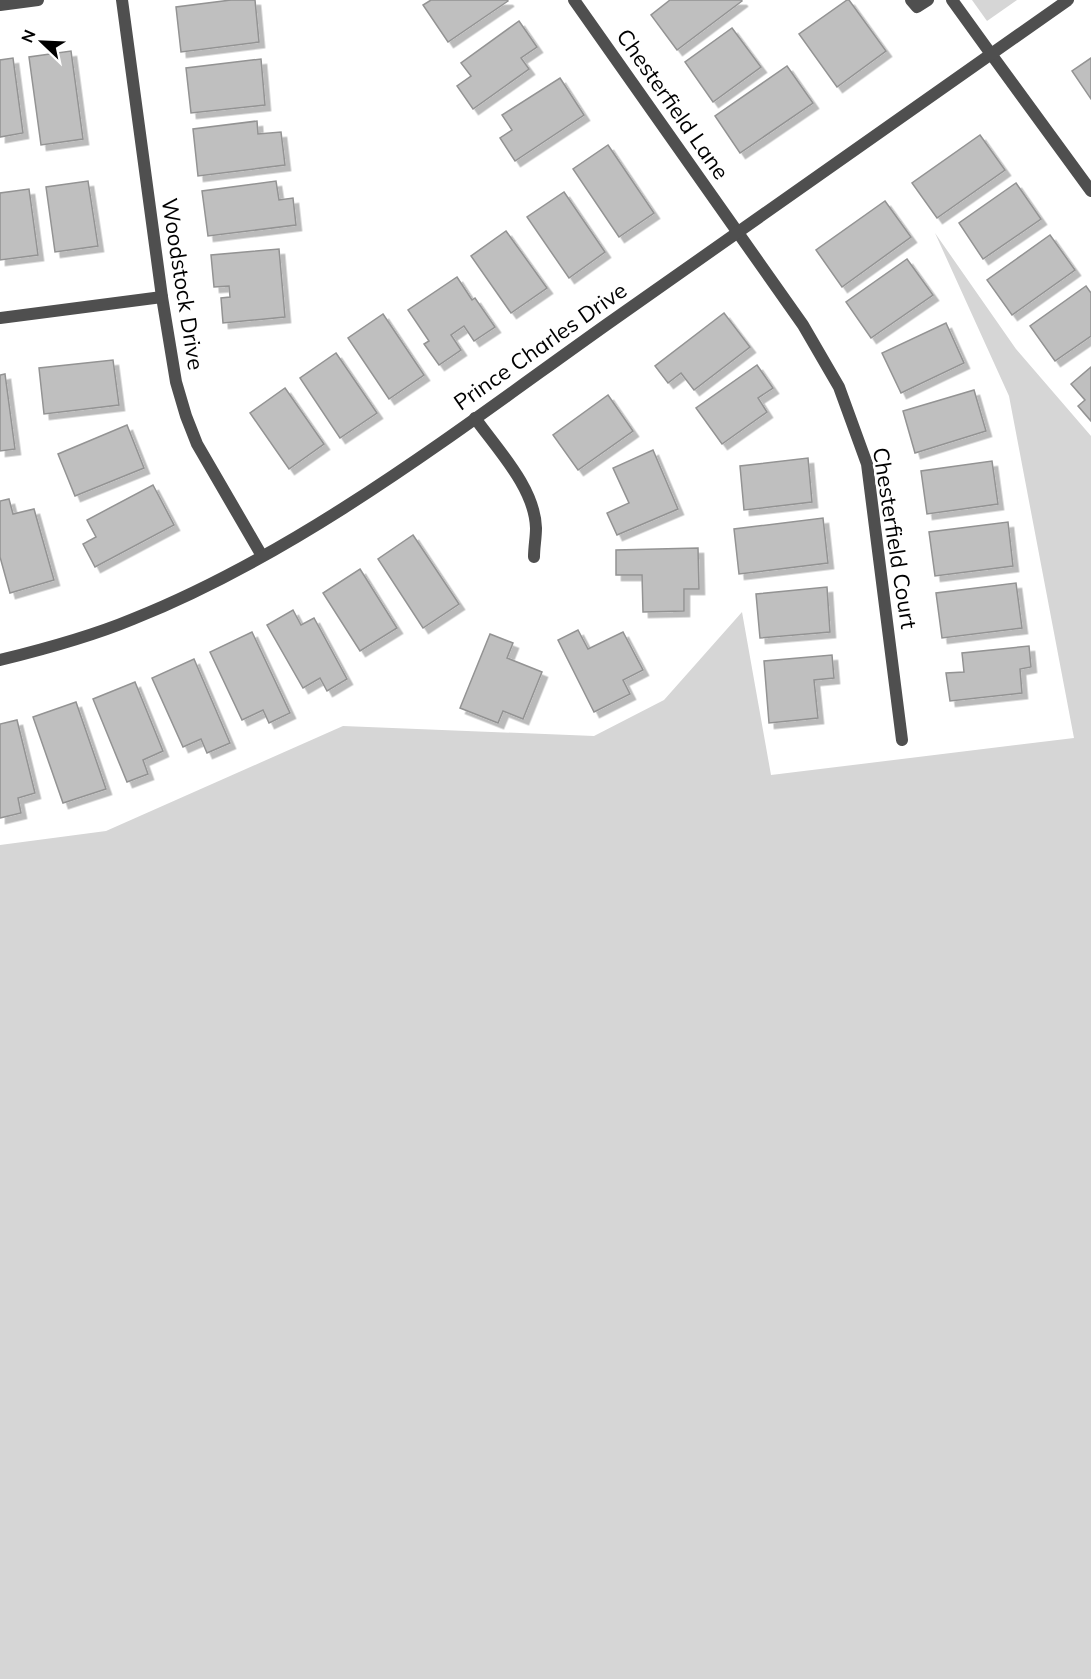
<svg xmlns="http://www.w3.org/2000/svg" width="1091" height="1679" font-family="Mulish,sans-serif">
<defs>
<filter id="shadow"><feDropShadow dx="5.5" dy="5.5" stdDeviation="0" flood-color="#0004"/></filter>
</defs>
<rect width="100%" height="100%" fill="#fff"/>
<!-- green -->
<g fill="#d6d6d6">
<polygon points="972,0 1017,0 987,21"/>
<polygon points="935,233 1016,349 1091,436 1091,1679 0,1679 0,845 106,831 343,726 594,736 664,700 742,612 771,775 1074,738 1009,396"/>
</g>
<!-- building -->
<g fill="#bfbfbf" stroke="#939393" stroke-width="1.5" filter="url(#shadow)">
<polygon points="231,0 255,0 259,42 181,52 176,7"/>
<polygon points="431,0 507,0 508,1 448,42 423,5"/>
<polygon points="670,0 741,0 742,1 677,50 651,15"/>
<polygon points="847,0 849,0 886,51 837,87 799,34"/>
<polygon points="519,21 537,47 521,58 529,69 473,109 457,86 471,76 461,63"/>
<polygon points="732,28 761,67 713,102 685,62"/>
<polygon points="71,51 83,139 41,145 29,57"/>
<polygon points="13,58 23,133 0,137 0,60"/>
<polygon points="1091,58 1091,99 1072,71"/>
<polygon points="261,59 265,105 191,113 186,68"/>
<polygon points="787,66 813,103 740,153 715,116"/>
<polygon points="560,78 584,115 515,161 500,138 512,130 502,115"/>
<polygon points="257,121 258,134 281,132 285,165 198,176 193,129"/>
<polygon points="980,135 1005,170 937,218 912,183"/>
<polygon points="608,145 654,213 619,237 573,169"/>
<polygon points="88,181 98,246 55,252 46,187"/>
<polygon points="276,181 279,200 293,198 296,225 208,236 202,191"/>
<polygon points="1016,183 1041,219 983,259 959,223"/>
<polygon points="29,189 38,255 0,260 0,193"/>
<polygon points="564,192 605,252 569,278 527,217"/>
<polygon points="885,201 911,237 842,287 816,250"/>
<polygon points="506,231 547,288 511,313 471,256"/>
<polygon points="1050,235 1075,270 1012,315 987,280"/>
<polygon points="279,249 285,317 223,323 221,298 230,297 229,286 214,287 211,255"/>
<polygon points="907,259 933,295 871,338 846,302"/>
<polygon points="457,277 472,300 475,298 495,327 474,341 464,326 451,335 461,350 439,365 424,344 429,341 408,310"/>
<polygon points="1086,286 1091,293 1091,336 1055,361 1030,326"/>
<polygon points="724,313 750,347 694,390 681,373 668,383 655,366"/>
<polygon points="383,314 424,375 389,399 348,338"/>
<polygon points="946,323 964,363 901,393 882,353"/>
<polygon points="336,353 377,413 340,438 300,378"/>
<polygon points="113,360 119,405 44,414 39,368"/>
<polygon points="757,365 773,388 758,398 767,412 722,444 696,408"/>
<polygon points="1091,367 1091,421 1078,406 1085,400 1071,384"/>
<polygon points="5,374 15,449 0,451 0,375"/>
<polygon points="285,388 324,444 289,469 250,413"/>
<polygon points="974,390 986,431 915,453 903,411"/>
<polygon points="608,395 633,431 578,470 553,435"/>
<polygon points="127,425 144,468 75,496 58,454"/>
<polygon points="653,450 678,509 617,535 607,513 629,503 613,468"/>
<polygon points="808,458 812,502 744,510 740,466"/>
<polygon points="992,461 998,504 927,514 921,471"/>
<polygon points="153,485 174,525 95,567 83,544 96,537 87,520"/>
<polygon points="9,499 13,514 34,509 54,580 10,593 0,557 0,501"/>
<polygon points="823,518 828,563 739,574 734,529"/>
<polygon points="1008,522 1013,566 935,576 929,532"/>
<polygon points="413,535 459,604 423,628 378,559"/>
<polygon points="698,548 699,589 684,589 684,611 643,612 642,575 616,575 616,550"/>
<polygon points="360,569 397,628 360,651 323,593"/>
<polygon points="1016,583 1022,628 942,638 936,593"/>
<polygon points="827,587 830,632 760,638 756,594"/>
<polygon points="293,610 301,625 314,618 347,679 327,691 320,678 303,688 267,625"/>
<polygon points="578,630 588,649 623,632 643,670 623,680 630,694 594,712 558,640"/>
<polygon points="252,632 290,713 269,723 263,710 242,720 210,652"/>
<polygon points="490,634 513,643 507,658 542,672 523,719 503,711 498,723 460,708"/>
<polygon points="1029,646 1031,667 1020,669 1022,693 950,701 946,673 964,672 962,653"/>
<polygon points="832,655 834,678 814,680 818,718 769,723 764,661"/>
<polygon points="194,659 230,743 207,753 201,739 183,747 152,678"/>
<polygon points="135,682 163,751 143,760 148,774 127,782 93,699"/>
<polygon points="76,702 106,789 63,803 33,717"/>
<polygon points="17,720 35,793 18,798 21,813 0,818 0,724"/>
</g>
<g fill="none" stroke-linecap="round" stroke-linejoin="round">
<!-- service -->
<g stroke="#4f4f4f" stroke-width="12">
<polyline points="911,0 917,7 928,0"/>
<polyline points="952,0 991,54"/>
</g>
<!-- minor -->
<g stroke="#4f4f4f" stroke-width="12">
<polyline points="122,0 162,297 176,382 186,416 197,444 262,556"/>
<polyline points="574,0 803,325 839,387 867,464 902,740"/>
<polyline points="0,5 38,0"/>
<polyline points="991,54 1091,191"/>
<polyline points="0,318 162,297"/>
<path d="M 475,418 C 497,449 535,488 536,528 C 536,538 534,547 534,557"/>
<path d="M 0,660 C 45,649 90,637 133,619 C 303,551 458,430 606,325 C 760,216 914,108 1068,0"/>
</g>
</g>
<g text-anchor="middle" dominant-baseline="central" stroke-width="5" stroke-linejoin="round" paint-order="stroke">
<!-- street labels -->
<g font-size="22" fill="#000" stroke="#fff">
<text transform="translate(673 104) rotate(55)">Chesterfield Lane</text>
<text transform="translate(183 284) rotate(81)">Woodstock Drive</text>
<text transform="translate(540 346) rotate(-35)">Prince Charles Drive</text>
<text transform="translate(895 538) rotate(81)">Chesterfield Court</text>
</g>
</g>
<!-- north arrow -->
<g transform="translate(42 42) rotate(293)" stroke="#ffffff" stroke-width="4.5" paint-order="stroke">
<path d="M0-4.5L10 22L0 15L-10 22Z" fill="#000000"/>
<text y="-9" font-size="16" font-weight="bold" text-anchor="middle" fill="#000000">N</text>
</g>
</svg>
